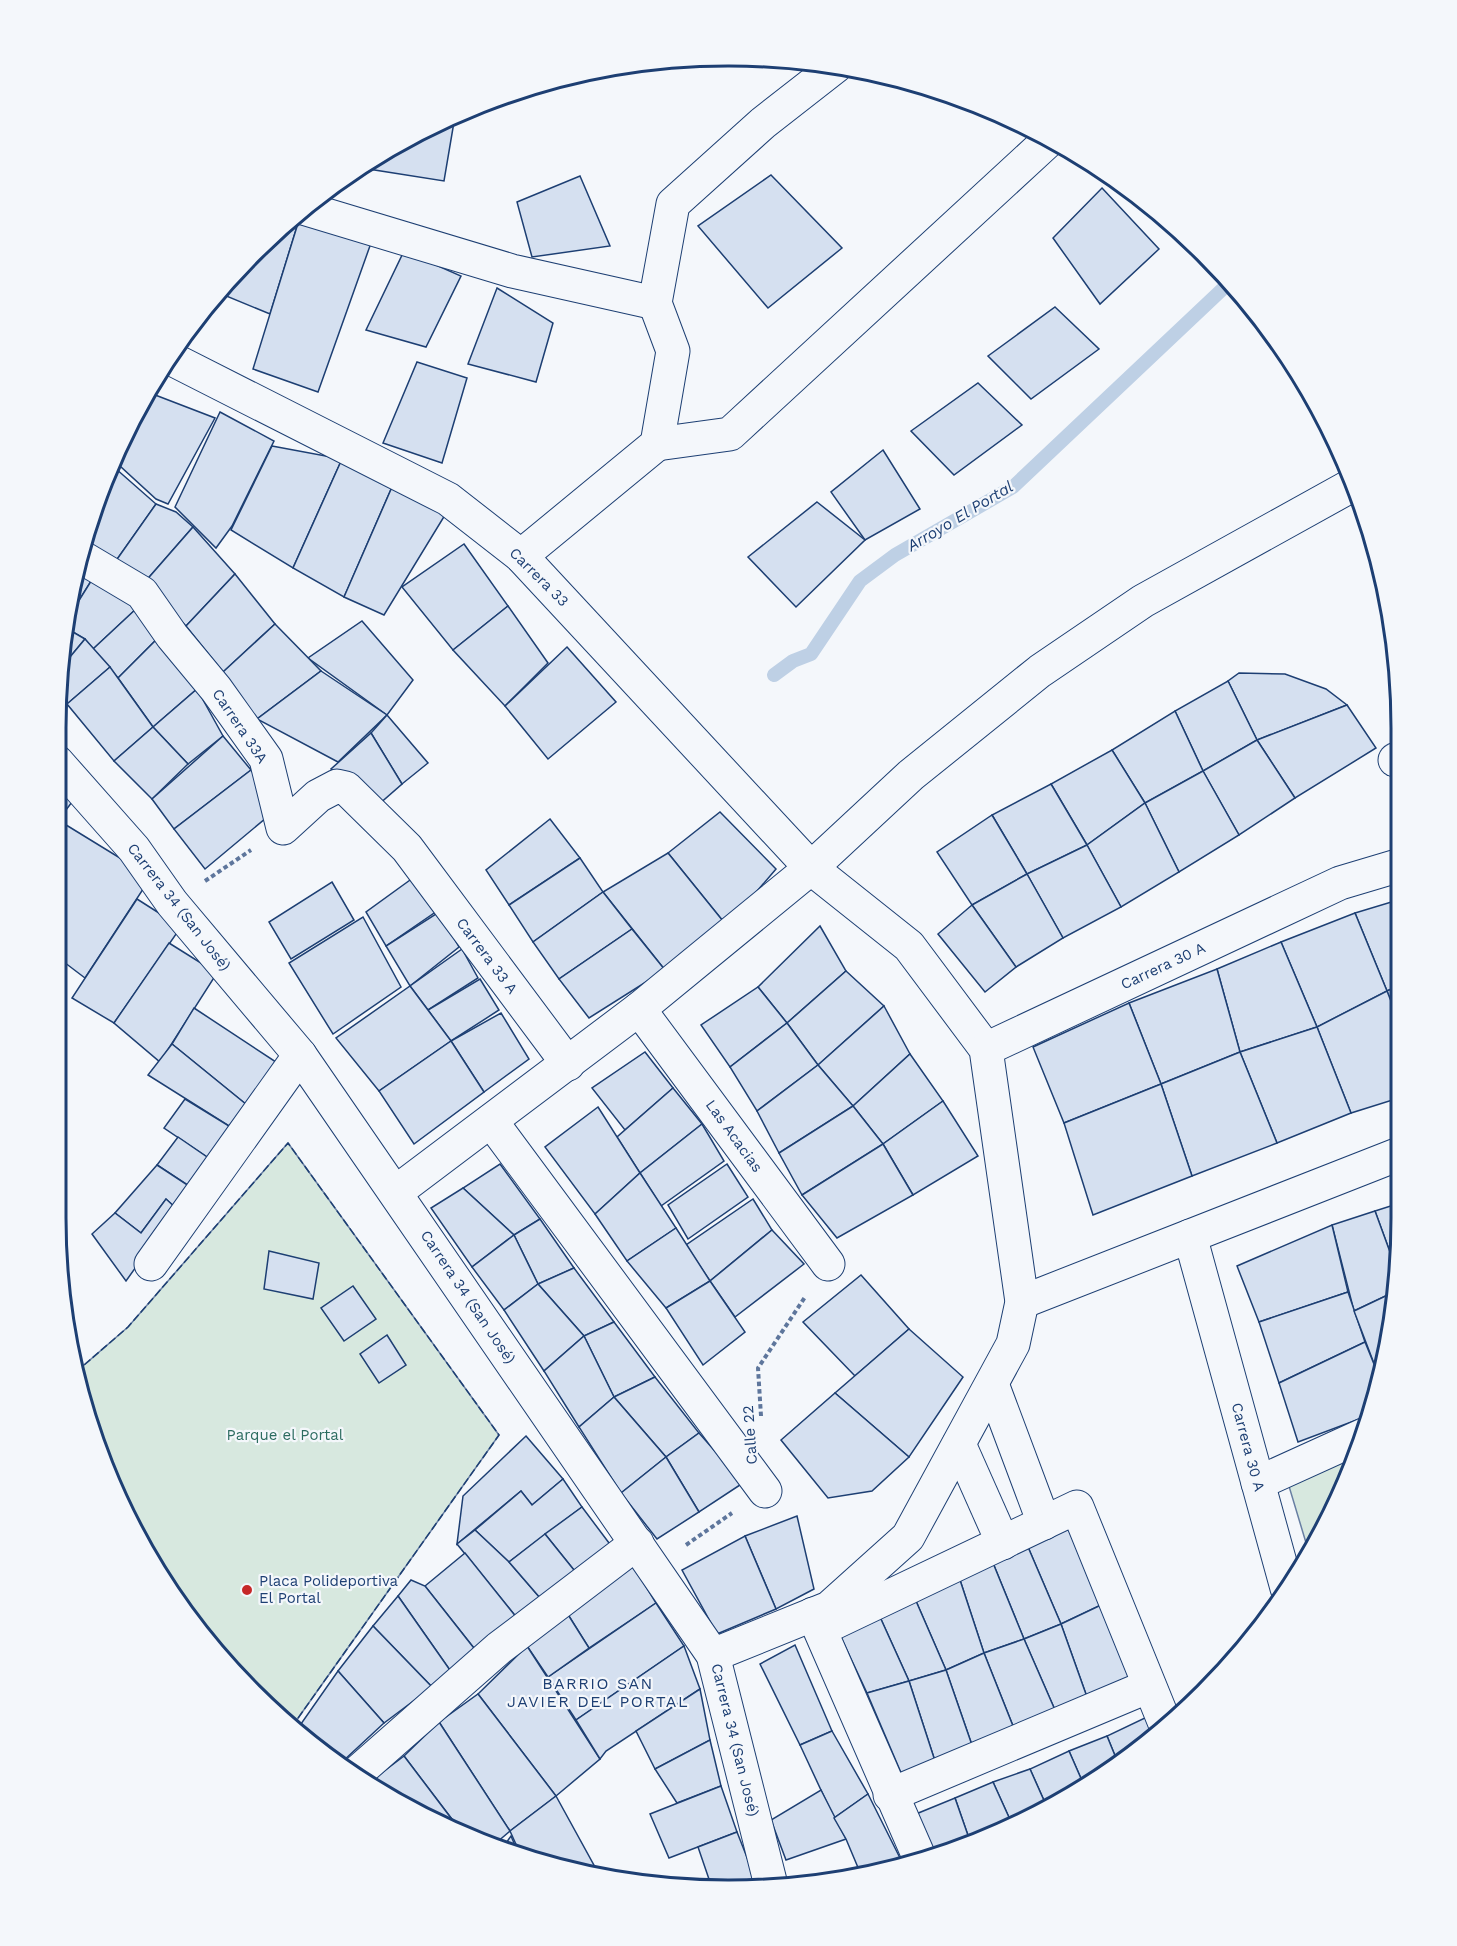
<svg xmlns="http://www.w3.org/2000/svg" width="1457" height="1946" font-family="'Work Sans',sans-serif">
<rect width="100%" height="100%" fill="#f4f7fb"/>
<!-- green -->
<g fill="#d7e8df" stroke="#687fa3" stroke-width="1.5">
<polygon points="288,1143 499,1435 291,1728 195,1627 146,1554 79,1392 76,1372 128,1327"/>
<polygon points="1366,1434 1312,1554 1310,1556 1285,1473"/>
</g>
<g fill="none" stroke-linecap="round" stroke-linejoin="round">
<!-- stream -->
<polyline stroke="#bed0e5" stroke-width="14" points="774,675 793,661 811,654 860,581 895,555 1013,487 1229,283"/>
</g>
<!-- building -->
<g fill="#d5e0f0" stroke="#1d3f73" stroke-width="1.5">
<polygon points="455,116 444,181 362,168 431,125"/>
<polygon points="771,175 842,248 768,308 698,226"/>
<polygon points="580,176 610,246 532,257 517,202"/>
<polygon points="1102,188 1159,249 1100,304 1053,238"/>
<polygon points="289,220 299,220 270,314 219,293 252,253"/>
<polygon points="299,220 371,243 318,392 253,369"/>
<polygon points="404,251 461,276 426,347 366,330"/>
<polygon points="497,288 553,323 536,382 468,364"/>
<polygon points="1055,307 1099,349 1031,399 988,356"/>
<polygon points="417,362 467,378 442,463 383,443"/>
<polygon points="978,383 1022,425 954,475 911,431"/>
<polygon points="150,393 215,418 168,504 156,499 120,466"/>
<polygon points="220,412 274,441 232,526 216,548 175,507"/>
<polygon points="138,413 115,468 110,465"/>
<polygon points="272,446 342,459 293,568 231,530"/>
<polygon points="883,450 920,509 865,540 831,492"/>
<polygon points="342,459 392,487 344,597 293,568"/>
<polygon points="110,465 115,468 97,501 107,471"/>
<polygon points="115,468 156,504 113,565 81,546 97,501"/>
<polygon points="392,487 445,515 384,615 344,597"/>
<polygon points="817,502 865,540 796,607 748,557"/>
<polygon points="156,504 176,512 193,527 144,583 113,565"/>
<polygon points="193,527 235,574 186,626 144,583"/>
<polygon points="464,544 508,606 453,650 402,587"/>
<polygon points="76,567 93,578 68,618"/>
<polygon points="235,574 275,624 223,672 186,626"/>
<polygon points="93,578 137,608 93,649 85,639 66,628 68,618"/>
<polygon points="508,606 548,663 505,706 453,650"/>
<polygon points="137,608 159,637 118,678 93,649"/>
<polygon points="362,621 413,680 387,715 308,658"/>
<polygon points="275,624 321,671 257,719 223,672"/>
<polygon points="66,628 85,639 60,669"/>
<polygon points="159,637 197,689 153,727 118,678"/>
<polygon points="85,639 110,667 67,704 57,693 60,669"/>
<polygon points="567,647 616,702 548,759 505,706"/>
<polygon points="110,667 153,727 114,761 67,704"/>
<polygon points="321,671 387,715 338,762 257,719"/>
<polygon points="1239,673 1285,674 1326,689 1347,705 1257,740 1228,681"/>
<polygon points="1228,681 1257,740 1203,771 1175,711"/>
<polygon points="197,689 223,736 188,764 153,727"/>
<polygon points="1347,705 1376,748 1295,798 1257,740"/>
<polygon points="1175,711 1203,771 1145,803 1112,750"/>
<polygon points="387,715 428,763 402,784 371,733"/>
<polygon points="153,727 188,764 152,799 114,761"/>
<polygon points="371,733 402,784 378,805 331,769"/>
<polygon points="223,736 251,770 174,829 152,799"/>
<polygon points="1257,740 1295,798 1239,835 1203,771"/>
<polygon points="1112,750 1145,803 1087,845 1051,784"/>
<polygon points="251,770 278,808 205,869 174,829"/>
<polygon points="1203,771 1239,835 1179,872 1145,803"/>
<polygon points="57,775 75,798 57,822"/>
<polygon points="1051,784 1087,845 1027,874 992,815"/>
<polygon points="1145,803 1179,872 1121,907 1087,845"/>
<polygon points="720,812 776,869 727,926 668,853"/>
<polygon points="992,815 1027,874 972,905 937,852"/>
<polygon points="550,819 580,858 509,905 486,870"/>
<polygon points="58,820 151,877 85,978 56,956"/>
<polygon points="1087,845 1121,907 1063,938 1027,874"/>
<polygon points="668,853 727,926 665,970 603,892"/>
<polygon points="580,858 603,892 533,942 509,905"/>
<polygon points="1027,874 1063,938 1016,967 972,905"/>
<polygon points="417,875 437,911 386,946 366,912"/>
<polygon points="332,882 354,920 291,959 269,922"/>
<polygon points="603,892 632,929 559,979 533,942"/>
<polygon points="137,899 181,927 114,1023 72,998"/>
<polygon points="1398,900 1398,986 1387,991 1355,913"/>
<polygon points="972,905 1016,967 985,992 938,934"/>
<polygon points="439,912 459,947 410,986 386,946"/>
<polygon points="1355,913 1387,991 1317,1027 1281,942"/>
<polygon points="363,917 401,987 333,1034 289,963"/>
<polygon points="820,926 846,971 787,1023 758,987"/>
<polygon points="632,929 665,970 589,1018 559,979"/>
<polygon points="1281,942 1317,1027 1240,1052 1217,969"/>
<polygon points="169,943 217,973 160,1062 114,1023"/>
<polygon points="462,949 478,978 428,1010 410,986"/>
<polygon points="1217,969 1240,1052 1161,1084 1129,1003"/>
<polygon points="846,971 884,1006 818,1065 787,1023"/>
<polygon points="480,979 499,1010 451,1041 428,1010"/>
<polygon points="410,986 451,1041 379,1091 336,1038"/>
<polygon points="1398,986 1398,1019 1387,991"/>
<polygon points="758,987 787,1023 730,1067 701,1025"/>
<polygon points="1387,991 1398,1019 1399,1098 1351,1113 1317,1027"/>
<polygon points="1129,1003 1161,1084 1064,1123 1033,1047"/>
<polygon points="884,1006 910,1054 853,1106 818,1065"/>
<polygon points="194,1008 279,1064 247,1105 172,1044"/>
<polygon points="501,1013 529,1059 484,1092 451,1041"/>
<polygon points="787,1023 818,1065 757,1111 730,1067"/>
<polygon points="1317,1027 1351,1113 1277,1143 1240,1052"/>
<polygon points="451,1041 484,1092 414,1144 379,1091"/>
<polygon points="172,1044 247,1105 229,1126 148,1075"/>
<polygon points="645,1052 673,1088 625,1130 592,1088"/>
<polygon points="1240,1052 1277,1143 1192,1176 1161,1084"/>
<polygon points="910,1054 943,1101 883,1144 853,1106"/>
<polygon points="818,1065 853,1106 779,1153 757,1111"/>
<polygon points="1161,1084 1192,1176 1093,1215 1064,1123"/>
<polygon points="673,1088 702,1124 640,1173 617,1137"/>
<polygon points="185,1099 229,1126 210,1159 164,1128"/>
<polygon points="943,1101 978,1156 913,1195 883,1144"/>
<polygon points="853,1106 883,1144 802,1195 779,1153"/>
<polygon points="598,1107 640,1173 595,1214 545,1147"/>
<polygon points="702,1124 724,1161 661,1206 640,1173"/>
<polygon points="178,1137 210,1159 192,1188 157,1165"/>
<polygon points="883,1144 913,1195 837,1238 802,1195"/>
<polygon points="500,1164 540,1219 514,1235 463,1188"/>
<polygon points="727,1164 748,1197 688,1239 668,1205"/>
<polygon points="157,1165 192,1188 177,1209 166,1199 141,1233 115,1213"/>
<polygon points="640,1173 676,1228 627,1261 595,1214"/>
<polygon points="463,1188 514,1235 472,1267 431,1208"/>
<polygon points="166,1199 177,1209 126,1281 92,1234 115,1213 141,1233"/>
<polygon points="753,1199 772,1230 710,1281 686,1245"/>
<polygon points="1400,1203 1400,1262 1398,1274 1375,1211"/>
<polygon points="1375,1211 1398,1274 1394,1292 1354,1311 1332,1225"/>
<polygon points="540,1219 574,1268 538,1284 514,1235"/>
<polygon points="1332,1225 1348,1292 1259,1322 1237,1266"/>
<polygon points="676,1228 710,1281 666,1308 627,1261"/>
<polygon points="772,1230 804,1264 735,1317 710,1281"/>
<polygon points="514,1235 538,1284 504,1310 472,1267"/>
<polygon points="269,1251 319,1263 313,1299 264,1289"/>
<polygon points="574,1268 614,1322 584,1336 538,1284"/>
<polygon points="861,1275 909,1329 855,1376 803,1322"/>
<polygon points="710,1281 745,1332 703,1365 666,1308"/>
<polygon points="538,1284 584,1336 544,1371 504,1310"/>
<polygon points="353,1286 376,1319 344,1341 321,1308"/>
<polygon points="1348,1292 1365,1342 1279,1383 1259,1322"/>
<polygon points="1394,1292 1378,1374 1354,1311"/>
<polygon points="614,1322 655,1377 614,1397 584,1336"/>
<polygon points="909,1329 963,1377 909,1457 835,1393"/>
<polygon points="387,1335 406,1365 379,1383 360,1354"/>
<polygon points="584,1336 614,1397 579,1427 544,1371"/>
<polygon points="1365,1342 1378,1374 1370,1415 1298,1442 1279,1383"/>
<polygon points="655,1377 699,1433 666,1457 614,1397"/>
<polygon points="835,1393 909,1457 872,1491 828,1498 781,1440"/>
<polygon points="614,1397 666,1457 621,1493 579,1427"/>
<polygon points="699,1433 743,1483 699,1512 666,1457"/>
<polygon points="526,1436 563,1479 532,1505 521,1491 457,1544 463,1496"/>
<polygon points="666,1457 699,1512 657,1539 621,1493"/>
<polygon points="563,1479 582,1507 509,1562 475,1530 521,1491 532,1505"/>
<polygon points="582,1507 612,1547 578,1575 545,1534"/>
<polygon points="797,1516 814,1589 776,1609 745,1536"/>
<polygon points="1071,1528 1101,1605 1061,1624 1028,1547"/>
<polygon points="475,1530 509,1562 541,1599 517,1618 457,1544"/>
<polygon points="545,1534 578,1575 541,1599 509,1562"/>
<polygon points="745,1536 776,1609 717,1634 682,1570"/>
<polygon points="1028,1547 1061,1624 1024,1639 993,1563"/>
<polygon points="465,1553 517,1618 477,1652 425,1586"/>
<polygon points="631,1562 656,1603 589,1648 567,1613"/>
<polygon points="993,1563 1024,1639 984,1653 960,1580"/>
<polygon points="411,1580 425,1586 477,1652 452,1673 398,1596"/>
<polygon points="960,1580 984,1653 946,1670 916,1601"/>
<polygon points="398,1596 452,1673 432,1687 373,1626"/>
<polygon points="916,1601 946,1670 909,1681 880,1617"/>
<polygon points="656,1603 684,1646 576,1720 548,1677"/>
<polygon points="1101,1605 1132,1680 1087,1697 1061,1624"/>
<polygon points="567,1613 589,1648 548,1677 527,1646"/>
<polygon points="880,1617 909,1681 867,1693 839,1633"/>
<polygon points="1061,1624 1087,1697 1055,1710 1024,1639"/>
<polygon points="373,1626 432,1687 384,1723 338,1671"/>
<polygon points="1024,1639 1055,1710 1013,1726 984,1653"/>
<polygon points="795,1645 832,1731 800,1745 760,1664"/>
<polygon points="527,1646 600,1759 556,1796 478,1694"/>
<polygon points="684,1646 700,1689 606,1751 600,1759 576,1720"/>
<polygon points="984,1653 1013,1726 973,1748 946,1670"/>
<polygon points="946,1670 973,1748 935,1761 909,1681"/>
<polygon points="338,1671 384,1723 342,1762 296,1731"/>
<polygon points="909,1681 935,1761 902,1775 867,1693"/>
<polygon points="700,1689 710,1740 655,1769 636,1731"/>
<polygon points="478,1694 556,1796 510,1831 439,1722"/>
<polygon points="1149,1716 1156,1734 1138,1752 1118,1763 1107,1736"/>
<polygon points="439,1722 510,1831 496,1843 461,1831 404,1756"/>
<polygon points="832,1731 868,1794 834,1818 800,1745"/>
<polygon points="1107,1736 1118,1763 1083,1783 1069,1751"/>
<polygon points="710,1740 721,1786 677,1803 655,1769"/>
<polygon points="1069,1751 1083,1783 1046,1805 1030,1769"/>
<polygon points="404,1756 454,1822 440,1824 431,1821 371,1781"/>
<polygon points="1030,1769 1046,1805 1012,1824 993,1782"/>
<polygon points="993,1782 1012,1824 986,1839 971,1844 955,1798"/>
<polygon points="721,1786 737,1832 669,1858 650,1814"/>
<polygon points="821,1790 846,1839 786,1860 771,1820"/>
<polygon points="868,1794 903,1864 862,1877 846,1839 834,1818"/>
<polygon points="556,1796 601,1878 519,1851 510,1831"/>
<polygon points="955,1798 971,1844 933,1855 916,1814"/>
<polygon points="737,1832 759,1888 711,1885 698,1847"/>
<polygon points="511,1836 517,1850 504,1846"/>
</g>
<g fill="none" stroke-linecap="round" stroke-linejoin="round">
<!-- minor casing -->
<g stroke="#1d3f73" stroke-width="35">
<g id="minor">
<polyline points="303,208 512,271 655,303 673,204 763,123 836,66"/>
<polyline points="168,357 448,499 521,556 811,868 909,946 986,1049 1022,1302 1013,1344 908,1537 829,1608 713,1655"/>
<polyline points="657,444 730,434 1050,139"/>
<polyline points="78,555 142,593 172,636 216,689 266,759 283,828 318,796 337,786 346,788 407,848 568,1064"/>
<polyline points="521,556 657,444 673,351 655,303"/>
<polyline points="1395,760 1397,759"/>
<polyline points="57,762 134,849 172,903 300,1055 713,1655 772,1889"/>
<polyline points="639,1009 828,1264"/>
<polyline points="986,1049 1340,883 1397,866"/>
<polyline points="491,1121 765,1491"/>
<polyline points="396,1192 639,1009 811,868 911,775 1040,671 1143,601 1354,484"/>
<polyline points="1190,1236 1287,1588"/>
<polyline points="151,1264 300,1055"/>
<polyline points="1022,1302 1399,1154"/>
<polyline points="992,1384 1044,1523"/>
<polyline points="959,1444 1003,1543"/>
<polyline points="1258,1483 1366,1434"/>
<polyline points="813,1614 920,1859"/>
<polyline points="821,1629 1077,1507 1166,1726"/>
<polyline points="358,1772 499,1648 637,1543"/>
<polyline points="890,1795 1149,1686"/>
</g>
</g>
<!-- path -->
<g stroke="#5e769c" stroke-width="4" stroke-dasharray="4.5 3" stroke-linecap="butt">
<polyline points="205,881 251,850"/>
<polyline points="761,1416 758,1368 805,1297"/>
<polyline points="686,1545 732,1513"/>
</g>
<!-- minor -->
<use href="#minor" stroke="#f4f7fb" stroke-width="33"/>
<!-- fence -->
<polyline stroke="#1d3f73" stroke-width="1.5" stroke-dasharray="8 3" stroke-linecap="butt" points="76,1372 128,1327 288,1143 499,1435 291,1728"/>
</g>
<!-- markers -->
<circle fill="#c62828" stroke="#f4f7fb" stroke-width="2" cx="247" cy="1590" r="6"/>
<g text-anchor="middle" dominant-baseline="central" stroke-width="4.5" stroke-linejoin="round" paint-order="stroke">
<!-- street labels -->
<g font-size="15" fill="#1d3f73" stroke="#f4f7fb">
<text transform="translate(539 577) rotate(45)">Carrera 33</text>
<text transform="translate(240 726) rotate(56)">Carrera 33A</text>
<text transform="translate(179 907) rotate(52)">Carrera 34 (San José)</text>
<text transform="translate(487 956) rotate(53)">Carrera 33 A</text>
<text transform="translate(1163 966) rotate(-25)">Carrera 30 A</text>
<text transform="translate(734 1136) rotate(54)">Las Acacias</text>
<text transform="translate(468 1297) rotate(56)">Carrera 34 (San José)</text>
<text transform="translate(750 1435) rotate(-94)">Calle 22</text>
<text transform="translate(1248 1447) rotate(75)">Carrera 30 A</text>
<text transform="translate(735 1740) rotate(76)">Carrera 34 (San José)</text>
</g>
<!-- park labels -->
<g font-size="15" fill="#2c6c60" stroke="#f4f7fb">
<text x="285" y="1435">Parque el Portal</text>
</g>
<!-- poi labels -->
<g font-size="15" fill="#1d3f73" stroke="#f4f7fb" text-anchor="start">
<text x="259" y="1581">Placa Polideportiva<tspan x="259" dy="17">El Portal</tspan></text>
</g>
<!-- water labels -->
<g font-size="16" font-style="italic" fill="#1d3f73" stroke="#f4f7fb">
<text transform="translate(960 516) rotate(-31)">Arroyo El Portal</text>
</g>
<!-- neighbourhood labels -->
<g font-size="16" letter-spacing="1.5" fill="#1d3f73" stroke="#f4f7fb">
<text x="598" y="1683">BARRIO SAN<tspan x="598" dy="18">JAVIER DEL PORTAL</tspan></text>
</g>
</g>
<!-- crop -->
<path d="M0 0H1457V1946H0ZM728 66H729A662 662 0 0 1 1391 728V1218A662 662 0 0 1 729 1880H728A662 662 0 0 1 66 1218V728A662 662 0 0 1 728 66Z" fill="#f4f7fb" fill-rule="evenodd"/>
<path fill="none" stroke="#1d3f73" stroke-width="3" d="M728 66H729A662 662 0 0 1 1391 728V1218A662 662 0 0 1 729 1880H728A662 662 0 0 1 66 1218V728A662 662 0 0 1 728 66Z"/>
</svg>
